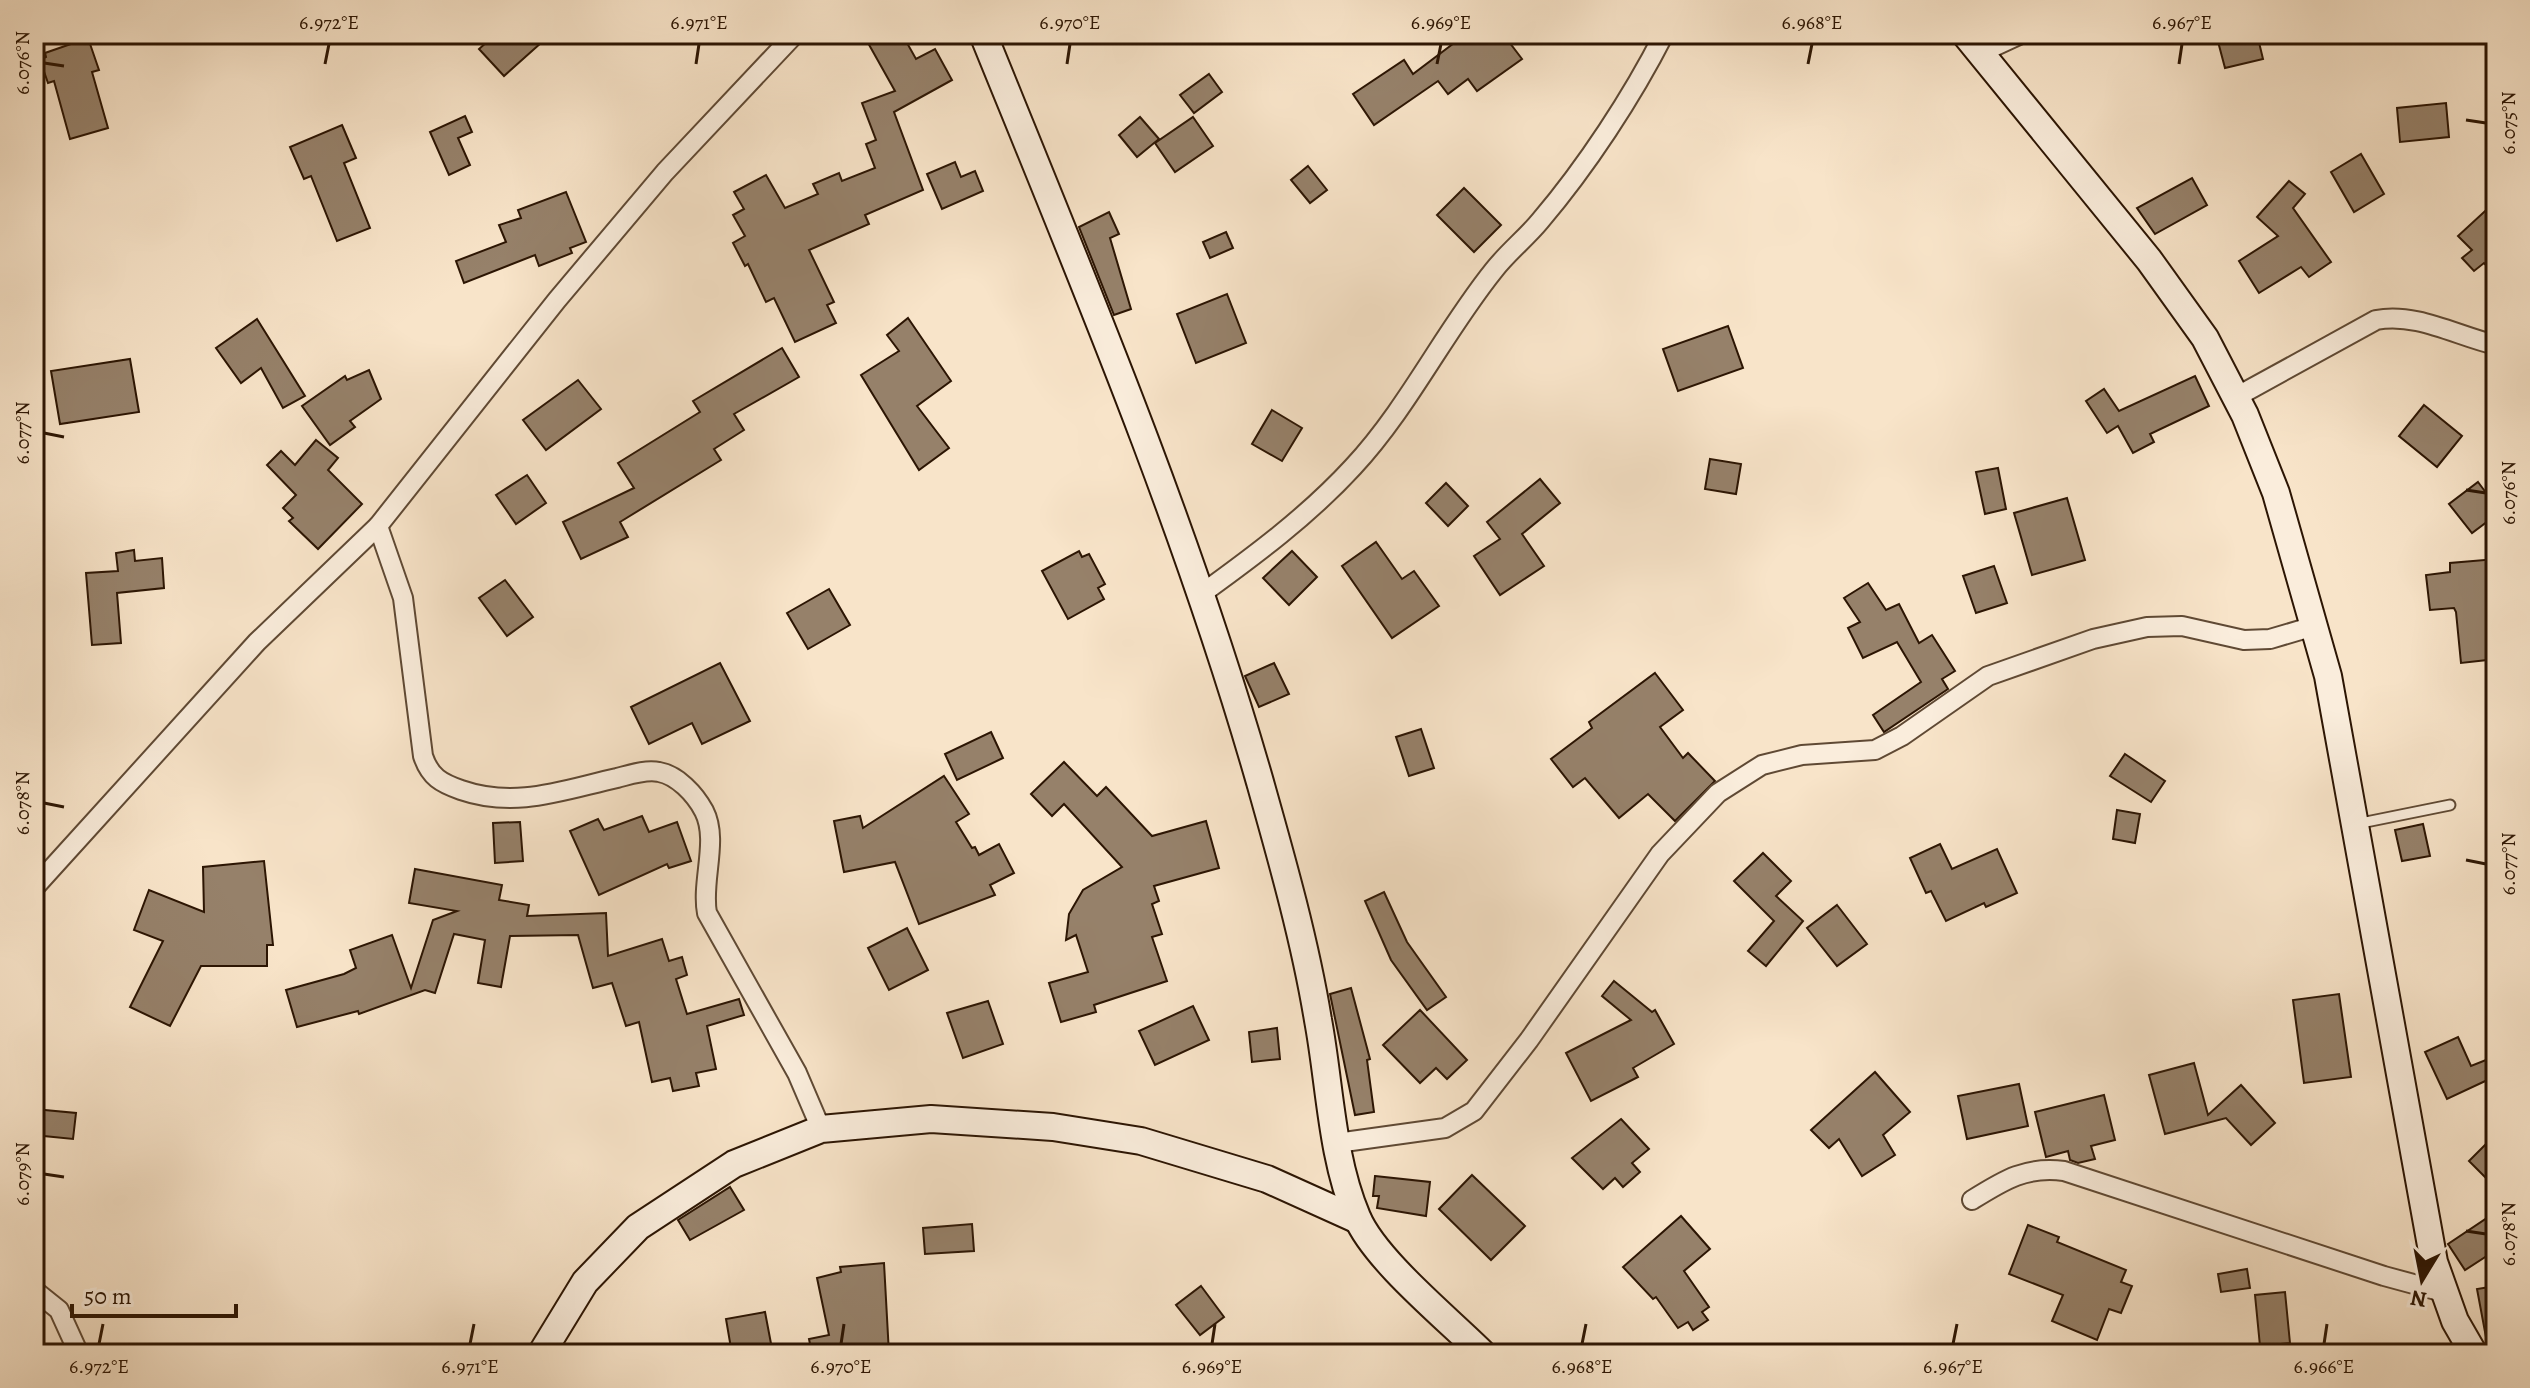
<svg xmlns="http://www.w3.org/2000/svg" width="2530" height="1388" font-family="Alegreya,serif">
<rect width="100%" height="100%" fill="#f8e4c9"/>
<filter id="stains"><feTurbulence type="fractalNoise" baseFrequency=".0025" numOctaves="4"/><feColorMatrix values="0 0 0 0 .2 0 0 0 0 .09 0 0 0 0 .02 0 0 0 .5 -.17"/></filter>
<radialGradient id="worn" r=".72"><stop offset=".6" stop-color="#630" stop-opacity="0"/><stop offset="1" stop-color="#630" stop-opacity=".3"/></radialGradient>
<!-- building -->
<g fill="#96816a" stroke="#2c1503" stroke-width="2">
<polygon points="496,34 551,34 504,76 479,49"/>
<polygon points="863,34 902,34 916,59 935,49 952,80 894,112 923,190 865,215 869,224 809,250 834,302 827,305 836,323 795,342 774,298 766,302 748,264 745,266 733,243 745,236 733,215 744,209 734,192 766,175 785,208 818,194 813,184 839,173 842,181 875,168 866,144 876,140 862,103 895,91"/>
<polygon points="1466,34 1503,34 1522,59 1477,91 1468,79 1448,94 1438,81 1374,125 1353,94 1404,60 1413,74"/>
<polygon points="2216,34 2257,34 2263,59 2225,68"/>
<polygon points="88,38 99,70 92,72 108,128 70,139 54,81 48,83 40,60 46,57 45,53"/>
<polygon points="1209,74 1222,92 1194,113 1180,95"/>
<polygon points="2446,103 2449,137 2400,142 2397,108"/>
<polygon points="465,116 472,132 458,138 470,165 449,175 430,132"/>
<polygon points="1140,117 1159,139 1137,157 1119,135"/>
<polygon points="1193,117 1213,146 1175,172 1155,143"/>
<polygon points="342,125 356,158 344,163 370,228 337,241 311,176 304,179 290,147"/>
<polygon points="2361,154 2384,194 2354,212 2331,172"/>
<polygon points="955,162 961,177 975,171 983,191 942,209 927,174"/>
<polygon points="1308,166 1327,190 1310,203 1291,180"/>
<polygon points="2192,178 2207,205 2155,234 2137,208"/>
<polygon points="2289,181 2305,194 2293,208 2331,262 2309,277 2301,267 2259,293 2239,261 2278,236 2257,217"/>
<polygon points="1464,188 1501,225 1474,252 1437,215"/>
<polygon points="566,192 586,242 570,248 572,253 539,266 535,255 464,283 456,261 506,242 499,225 521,218 518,210"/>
<polygon points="2496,201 2496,276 2484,263 2474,271 2462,258 2472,250 2458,236"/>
<polygon points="1109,212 1119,234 1110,238 1131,309 1114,315 1079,227"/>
<polygon points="1226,232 1233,248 1210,258 1203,242"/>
<polygon points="1227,294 1246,343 1196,363 1177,314"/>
<polygon points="908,318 951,381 917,406 949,448 919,470 861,375 899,351 887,335"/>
<polygon points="257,319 305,396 283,408 261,368 241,383 216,348"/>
<polygon points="1728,326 1743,368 1678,391 1663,349"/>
<polygon points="782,348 799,377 734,414 744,430 714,449 721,460 620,522 628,537 581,559 563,522 634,488 618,463 700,412 693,401"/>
<polygon points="130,359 139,412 60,424 51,371"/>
<polygon points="369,370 381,399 350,421 355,427 330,445 302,406 345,376 347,380"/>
<polygon points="2195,376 2209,406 2150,434 2154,442 2133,453 2118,426 2107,433 2086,401 2104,389 2119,411"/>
<polygon points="578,380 601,409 546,450 523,420"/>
<polygon points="2424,405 2462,436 2437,467 2399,436"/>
<polygon points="1272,410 1302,428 1282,461 1252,444"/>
<polygon points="316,440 338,458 328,470 362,504 318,549 289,521 293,518 283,508 296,495 267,465 281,451 295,465"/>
<polygon points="1710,459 1741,464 1736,494 1705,489"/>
<polygon points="1998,468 2006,509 1985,514 1976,472"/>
<polygon points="527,475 546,503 516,524 496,495"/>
<polygon points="1540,479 1560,503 1522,534 1544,566 1500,595 1474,556 1500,539 1487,522"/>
<polygon points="2478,482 2496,506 2496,515 2472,533 2449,504"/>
<polygon points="1446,483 1468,506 1448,526 1426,503"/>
<polygon points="2067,498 2085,560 2032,575 2014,513"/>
<polygon points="1376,542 1402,579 1414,571 1439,606 1392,638 1342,566"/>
<polygon points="134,550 135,561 162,558 164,588 117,593 121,643 92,645 86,573 118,571 116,553"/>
<polygon points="1079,551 1082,557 1089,554 1105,584 1098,588 1104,599 1068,619 1042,571"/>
<polygon points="1292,551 1317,577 1289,605 1263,578"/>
<polygon points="2496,559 2496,659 2461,663 2456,612 2454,608 2430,610 2426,575 2450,572 2450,563"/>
<polygon points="1994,566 2007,603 1976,613 1963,576"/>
<polygon points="505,580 533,617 507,636 479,598"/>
<polygon points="1868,583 1886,610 1899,604 1919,643 1932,635 1955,671 1942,679 1948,689 1884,732 1873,715 1921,682 1897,642 1863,658 1848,628 1860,622 1844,598"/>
<polygon points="829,589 850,625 808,649 787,613"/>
<polygon points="720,663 750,721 702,744 692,723 649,744 631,707"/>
<polygon points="1274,663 1289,694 1259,707 1245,676"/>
<polygon points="1655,673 1683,710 1660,727 1683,758 1688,753 1715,781 1675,821 1648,794 1619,818 1585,778 1573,787 1551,759 1592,728 1589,722"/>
<polygon points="1421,729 1434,768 1409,776 1396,737"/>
<polygon points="991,732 1003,758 957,780 945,754"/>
<polygon points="2125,754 2165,781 2151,802 2110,776"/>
<polygon points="1064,762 1097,796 1106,787 1152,836 1206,821 1219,868 1154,886 1159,901 1152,904 1162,934 1152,937 1167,981 1094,1005 1096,1012 1061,1022 1049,983 1088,972 1076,935 1066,940 1069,914 1083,890 1122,867 1064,804 1052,816 1031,794"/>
<polygon points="944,776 969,814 956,822 972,848 975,847 979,855 999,844 1014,873 990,885 995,895 919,924 895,862 844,872 834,821 860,816 863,828"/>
<polygon points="2117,810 2140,814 2135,843 2113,839"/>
<polygon points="642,816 649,832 677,822 691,861 669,868 667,864 599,895 570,831 598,819 604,830"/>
<polygon points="520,822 523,861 495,863 493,823"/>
<polygon points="2423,824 2430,856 2402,861 2395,830"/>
<polygon points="1940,844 1952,869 1997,849 2017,893 1986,907 1984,903 1946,921 1931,891 1926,893 1910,858"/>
<polygon points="1763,853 1791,881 1776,896 1803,921 1766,966 1748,951 1774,921 1734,881"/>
<polygon points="264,861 273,945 267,945 267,966 201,966 170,1026 130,1007 163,941 134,930 149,890 204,912 203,867"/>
<polygon points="415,869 502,885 499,900 529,905 527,916 606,913 608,956 662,939 669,961 682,957 687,975 676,979 687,1014 739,999 744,1015 707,1026 716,1069 696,1073 699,1086 673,1091 670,1078 652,1082 639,1022 626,1026 612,983 593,988 578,935 510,936 501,987 478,983 485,940 454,934 435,993 425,990 359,1014 358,1011 297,1027 286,990 344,974 356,968 350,950 392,935 411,988 433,920 457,911 409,903"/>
<polygon points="1384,892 1407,942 1446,997 1427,1010 1391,960 1365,901"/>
<polygon points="1837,905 1867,944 1837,966 1807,928"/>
<polygon points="907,928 928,970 889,990 868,948"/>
<polygon points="1614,981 1652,1012 1655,1010 1674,1044 1633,1068 1638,1077 1591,1101 1566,1053 1631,1020 1602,996"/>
<polygon points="1351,988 1370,1059 1367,1060 1374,1112 1355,1115 1330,994"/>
<polygon points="2339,994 2351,1077 2304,1083 2293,1000"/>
<polygon points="988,1001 1003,1044 963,1058 947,1013"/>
<polygon points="1193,1006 1209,1040 1155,1065 1139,1031"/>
<polygon points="1420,1010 1467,1060 1447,1079 1436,1068 1420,1083 1383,1045"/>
<polygon points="1277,1028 1280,1059 1252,1062 1249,1032"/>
<polygon points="2458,1037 2471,1066 2496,1056 2496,1076 2447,1099 2425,1052"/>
<polygon points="2194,1063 2208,1115 2241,1085 2275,1123 2251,1145 2226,1118 2165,1134 2149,1075"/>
<polygon points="1875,1072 1910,1112 1883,1135 1895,1155 1862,1176 1839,1139 1829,1148 1811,1130"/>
<polygon points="2019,1084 2028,1126 1967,1139 1958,1096"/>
<polygon points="2104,1095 2115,1140 2091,1146 2095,1159 2078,1163 2070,1160 2068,1151 2046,1157 2035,1112"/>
<polygon points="34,1109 76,1113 73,1139 34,1135"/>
<polygon points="1621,1119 1649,1149 1632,1163 1640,1172 1623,1187 1615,1178 1603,1189 1572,1158"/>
<polygon points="2496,1134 2496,1167 2486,1178 2469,1161"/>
<polygon points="1472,1175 1525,1226 1491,1260 1439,1209"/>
<polygon points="1375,1176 1430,1182 1426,1216 1377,1208 1379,1196 1373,1196"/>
<polygon points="730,1187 744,1210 690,1240 678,1220"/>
<polygon points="1681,1216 1710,1249 1684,1271 1709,1307 1702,1312 1708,1320 1693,1330 1688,1322 1678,1328 1656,1297 1653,1299 1623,1267"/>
<polygon points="2487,1218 2496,1232 2496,1250 2465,1270 2448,1244"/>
<polygon points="972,1224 974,1251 925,1254 923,1228"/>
<polygon points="2028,1225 2059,1237 2057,1242 2126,1270 2121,1282 2132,1286 2121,1313 2109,1309 2097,1340 2052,1321 2063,1295 2009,1274"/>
<polygon points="884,1263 889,1354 812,1354 809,1339 829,1335 817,1278 841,1272 840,1267"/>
<polygon points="2247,1269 2250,1288 2221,1292 2218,1274"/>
<polygon points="1201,1286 1224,1317 1200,1335 1176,1305"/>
<polygon points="2496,1286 2496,1347 2488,1348 2477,1289"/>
<polygon points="2285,1292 2290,1343 2260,1346 2255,1295"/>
<polygon points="765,1312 773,1354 732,1354 726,1319"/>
</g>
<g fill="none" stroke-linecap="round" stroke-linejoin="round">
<!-- lane casing -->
<g stroke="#5f4934" stroke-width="13">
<polyline id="lane" points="2356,824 2450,805"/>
</g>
<!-- street casing -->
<g stroke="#5f4934" stroke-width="22">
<g id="street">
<polyline points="1980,53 2021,34"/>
<path d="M 2236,397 L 2376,320 C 2416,312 2457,336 2496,345"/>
<path d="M 378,526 L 403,598 L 423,756 C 430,777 441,783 461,790 C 516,809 563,790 617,778 C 629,775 646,769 659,772 C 677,775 695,794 704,811 C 719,840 701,881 707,913 L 797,1073 L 821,1129"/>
<path d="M 1200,595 C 1254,556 1308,516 1353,467 C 1408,408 1444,332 1494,270 C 1508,252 1526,238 1540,221 C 1586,167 1632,97 1664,34"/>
<polyline points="34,888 257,642 378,526 557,300 665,172 795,34"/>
<polyline points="1337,1143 1445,1128 1474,1111 1529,1040 1660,854 1718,793 1762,765 1802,755 1875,750 1902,736 1988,676 2093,639 2147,627 2182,626 2244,640 2270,639 2314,626"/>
<path d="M 1972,1200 C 2004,1180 2026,1166 2064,1171 L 2384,1276 L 2443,1292"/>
<polyline points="34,1290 59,1310 79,1354"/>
</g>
</g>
<!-- secondary casing -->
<g stroke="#2c1503" stroke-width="30">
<g id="secondary">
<path d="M 983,34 C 1083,280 1187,527 1260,782 C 1282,860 1305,941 1318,1020 C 1330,1084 1331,1156 1357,1217 C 1375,1260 1448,1319 1483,1354"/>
<polyline points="1965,34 2149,260 2205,338 2245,415 2276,493 2328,676 2434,1262 2455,1321 2474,1354"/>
<polyline points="541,1354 585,1282 638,1227 734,1164 821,1129 931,1119 1053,1127 1141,1141 1267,1179 1358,1220"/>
</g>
</g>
<!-- lane -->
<use href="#lane" stroke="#faeddc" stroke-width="9"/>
<!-- street -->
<use href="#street" stroke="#faeddc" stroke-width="18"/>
<!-- secondary -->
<use href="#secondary" stroke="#faeddc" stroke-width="26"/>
</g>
<!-- ticks -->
<path fill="none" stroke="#2c1503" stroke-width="3" d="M 44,63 L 64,66M 325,64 L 329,44M 696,64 L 699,44M 1067,64 L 1070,44M 1437,64 L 1441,44M 1808,64 L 1812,44M 2179,64 L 2182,44M 2466,120 L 2486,123M 44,433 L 64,437M 2466,490 L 2486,493M 44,803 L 64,807M 2466,860 L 2486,864M 44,1174 L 64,1177M 2466,1231 L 2486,1234M 99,1344 L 103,1324M 470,1344 L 474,1324M 841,1344 L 844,1324M 1212,1344 L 1215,1324M 1582,1344 L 1586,1324M 1953,1344 L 1957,1324M 2324,1344 L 2327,1324"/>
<!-- margin -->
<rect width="2530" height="1388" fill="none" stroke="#f8e4c9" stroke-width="88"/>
<!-- north arrow -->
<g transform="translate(2422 1280) rotate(190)" stroke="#faeddc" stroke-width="6" paint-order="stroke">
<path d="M0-6L14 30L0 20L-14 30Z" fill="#2c1503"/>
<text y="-12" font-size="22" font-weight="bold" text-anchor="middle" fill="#2c1503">N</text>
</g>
<!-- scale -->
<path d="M72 1304v12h164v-12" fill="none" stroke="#2c1503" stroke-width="4"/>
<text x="84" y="1304" font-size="24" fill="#2c1503" stroke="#faeddc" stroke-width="6" paint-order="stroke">50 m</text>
<rect x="44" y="44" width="2442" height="1300" fill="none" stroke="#2c1503" stroke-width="3"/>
<g font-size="20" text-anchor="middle" fill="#2c1503">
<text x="329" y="29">6.972°E</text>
<text x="699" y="29">6.971°E</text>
<text x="1070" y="29">6.970°E</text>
<text x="1441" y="29">6.969°E</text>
<text x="1812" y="29">6.968°E</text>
<text x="2182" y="29">6.967°E</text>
<text transform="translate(22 63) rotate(-90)" y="7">6.076°N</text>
<text transform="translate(2508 123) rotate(-90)" y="7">6.075°N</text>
<text transform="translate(22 433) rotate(-90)" y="7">6.077°N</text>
<text transform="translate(2508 493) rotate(-90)" y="7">6.076°N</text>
<text transform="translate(22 803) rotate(-90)" y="7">6.078°N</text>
<text transform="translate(2508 864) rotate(-90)" y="7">6.077°N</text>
<text transform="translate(22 1174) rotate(-90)" y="7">6.079°N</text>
<text transform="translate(2508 1234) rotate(-90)" y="7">6.078°N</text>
<text x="99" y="1373">6.972°E</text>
<text x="470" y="1373">6.971°E</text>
<text x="841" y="1373">6.970°E</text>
<text x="1212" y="1373">6.969°E</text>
<text x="1582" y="1373">6.968°E</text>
<text x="1953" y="1373">6.967°E</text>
<text x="2324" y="1373">6.966°E</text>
</g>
<rect width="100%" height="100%" filter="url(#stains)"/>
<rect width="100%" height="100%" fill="url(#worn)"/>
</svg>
